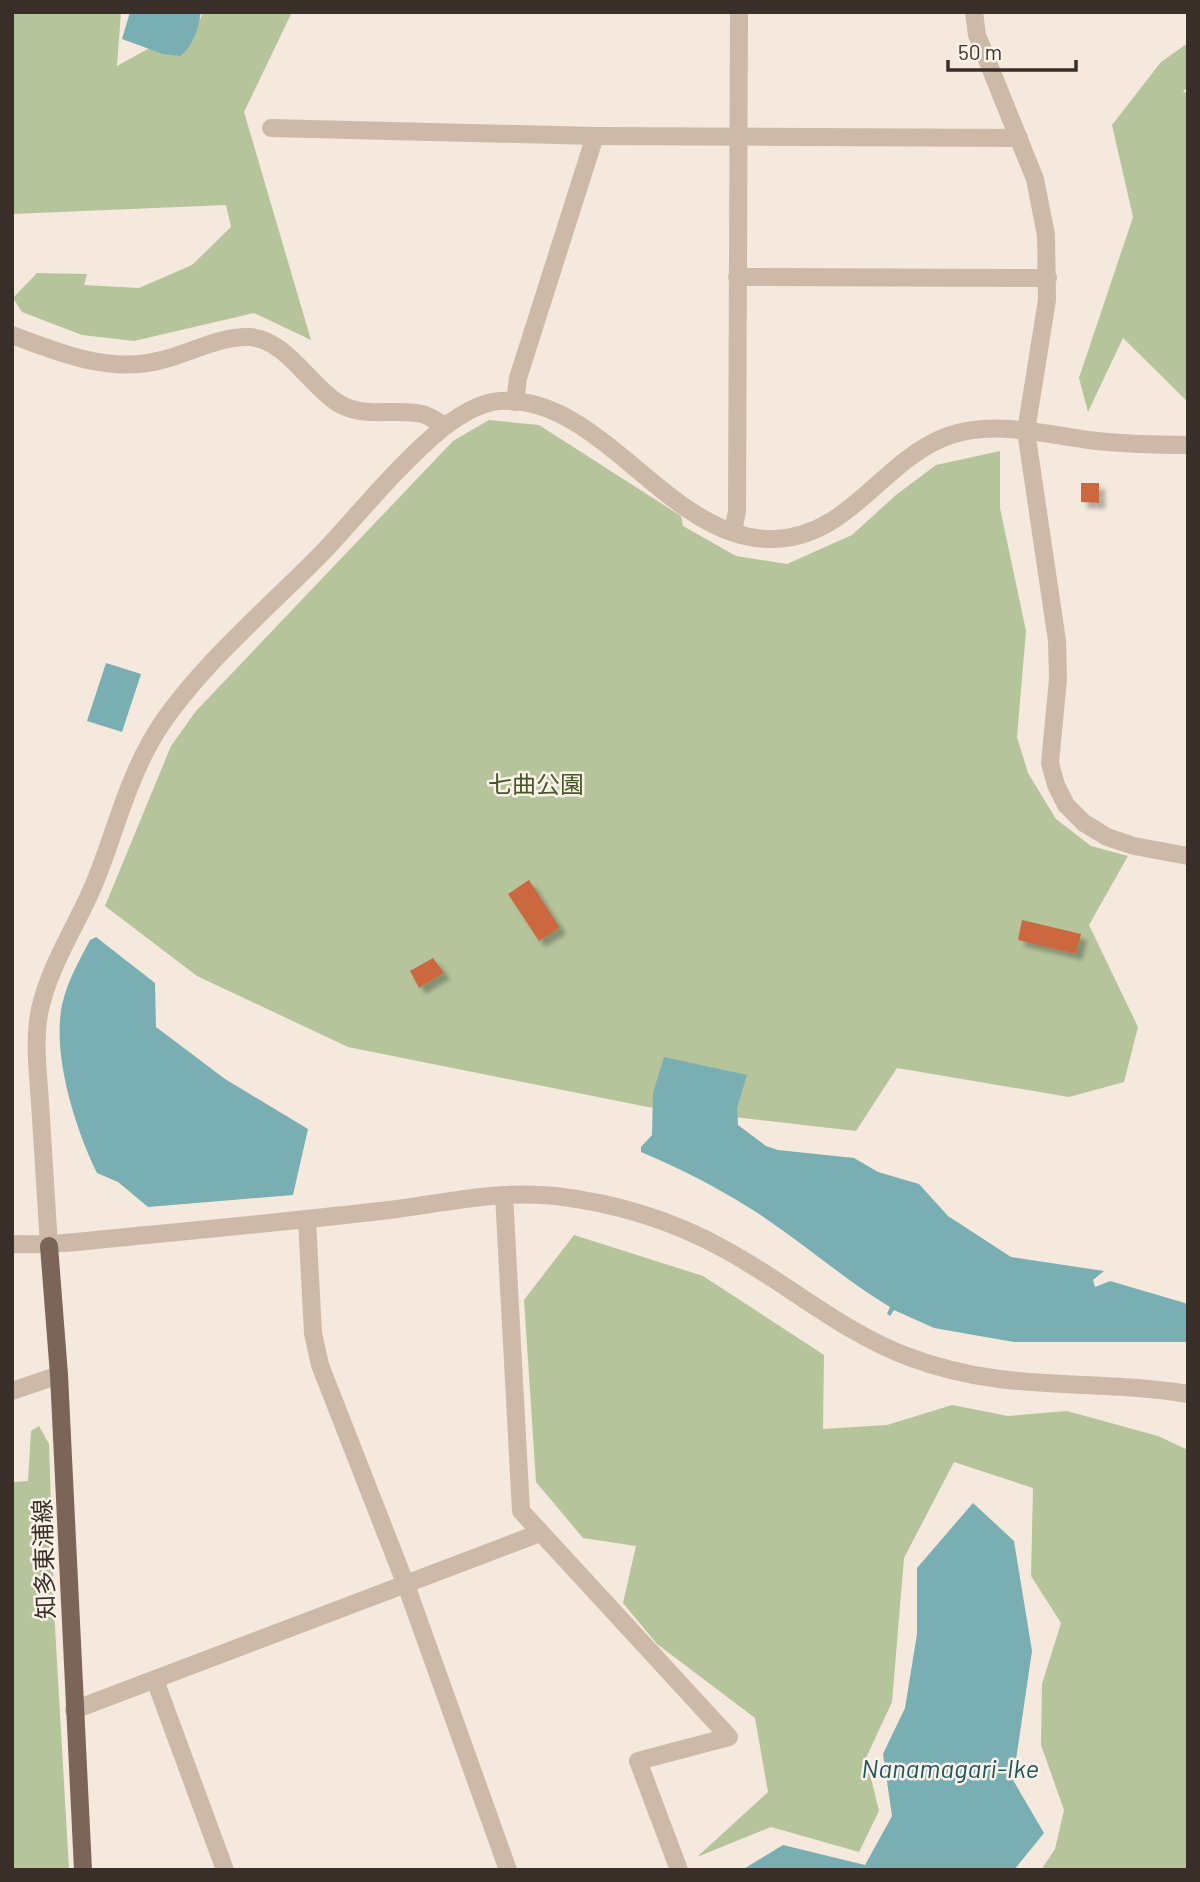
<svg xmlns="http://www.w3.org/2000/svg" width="1200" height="1882" font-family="Barlow,'Noto Sans JP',sans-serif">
<defs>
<filter id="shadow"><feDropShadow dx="6" dy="6" stdDeviation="2" flood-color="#0004"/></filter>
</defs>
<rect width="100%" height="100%" fill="#f4e9dc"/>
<!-- green -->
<g fill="#b5c49b">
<polygon points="12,12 121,12 117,66 200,20 203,12 292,12 244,112 311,340 254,313 134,341 82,335 22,312 13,298 37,273 87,274 84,285 139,288 192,265 231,227 226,205 12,214"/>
<polygon points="1188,43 1188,86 1183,92 1188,93 1188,402 1123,338 1088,412 1079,378 1133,217 1112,125 1161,62"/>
<polygon points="489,420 539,425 681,516 683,526 736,556 787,564 852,535 896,495 936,465 1000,451 1000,508 1026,631 1017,737 1028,773 1056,819 1091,846 1128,856 1089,925 1138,1027 1124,1082 1069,1097 897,1068 856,1131 648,1107 348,1047 197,976 105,906 171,746 196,711 453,441"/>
<polygon points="574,1235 703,1276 824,1355 823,1429 887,1425 952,1405 1008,1416 1067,1411 1158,1436 1188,1450 1188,1870 1041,1870 1055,1849 1064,1810 1041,1745 1042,1684 1061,1623 1031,1576 1033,1488 954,1462 904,1558 892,1702 866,1758 879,1811 859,1852 771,1827 697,1857 768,1792 755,1718 657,1644 623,1603 636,1546 583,1538 536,1482 524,1300"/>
<polygon points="39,1426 49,1444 55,1627 69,1870 12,1870 12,1482 28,1481 31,1431"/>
</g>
<!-- water -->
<g fill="#79aeb2">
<path d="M 130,12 L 201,12 C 198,30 194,43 181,56 L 163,54 L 122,39 Z"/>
<polygon points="106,663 141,674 122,732 87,721"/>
<path d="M 96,937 L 155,983 L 156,1027 L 225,1079 L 308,1129 L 293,1195 L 148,1207 L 118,1182 L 97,1173 C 75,1128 52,1055 62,1005 C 67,982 79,961 90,940 Z"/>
<path d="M 664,1057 L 747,1075 L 737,1108 L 738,1125 L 766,1146 L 778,1150 L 854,1158 L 878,1172 L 919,1184 L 948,1216 L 1011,1257 L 1104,1271 L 1093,1280 L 1095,1287 L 1110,1281 L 1185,1303 L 1188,1307 L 1188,1342 L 1014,1342 L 934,1328 L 894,1310 L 890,1316 L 887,1314 L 890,1307 C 840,1277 797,1237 748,1207 C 713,1185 679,1168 641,1152 L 641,1147 L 652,1135 L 653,1093 Z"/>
<polygon points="973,1503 1014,1541 1032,1651 1013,1780 1044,1833 1014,1870 742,1870 783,1845 865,1865 892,1816 883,1754 905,1708 917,1634 917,1568"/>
</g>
<!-- building -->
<g fill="#cc6741" filter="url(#shadow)">
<polygon points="1081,483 1099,483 1099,503 1081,502"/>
<polygon points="529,880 560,928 539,941 508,894"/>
<polygon points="1022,920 1081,934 1076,954 1018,940"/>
<polygon points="433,958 444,973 419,988 410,971"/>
</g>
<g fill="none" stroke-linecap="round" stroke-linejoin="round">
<!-- minor -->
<g stroke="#cdb9a7" stroke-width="18">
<polyline points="974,12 977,35 1035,179 1046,235 1047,300 1026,431 1057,641 1058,679 1050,763 1056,785 1066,805 1084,823 1107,837 1134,846 1188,856"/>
<polyline points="271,128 595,136 1019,138"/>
<polyline points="737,277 1048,278"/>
<path d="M 12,335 C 59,353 111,374 162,360 C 190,353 220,336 249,337 C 286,339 309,385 338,403 C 364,419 393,408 422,414 C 430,416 438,422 445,426"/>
<polyline points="515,402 518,378 595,136"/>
<polyline points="733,532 737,511 739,12"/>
<polyline points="504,1195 521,1511 729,1737 638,1761 679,1870"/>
<polyline points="307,1220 313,1333 320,1365 406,1585 508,1870"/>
<path d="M 12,1244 C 58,1246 101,1239 147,1235 C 230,1227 313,1219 397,1209 C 448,1202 503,1190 556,1196 C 614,1203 672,1220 724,1249 C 787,1283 842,1332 909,1357 C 1007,1394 1090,1378 1188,1394"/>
<path d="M 49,1246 C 46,1198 43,1150 40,1103 C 38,1071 33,1036 41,1005 C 52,961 78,923 95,882 C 114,835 126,785 151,741 C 189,674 272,605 326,549 C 364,508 401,462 444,427 C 460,415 481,402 500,401 C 602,394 669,542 774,539 C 850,537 882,460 948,436 C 993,420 1044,434 1089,440 C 1122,444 1155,445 1188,445"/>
<polyline points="12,1391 59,1375"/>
<polyline points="155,1680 225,1870"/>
<polyline points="74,1710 540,1533"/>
</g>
<!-- major -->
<polyline stroke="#7b6558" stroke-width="18" points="49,1246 59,1375 83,1870"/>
</g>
<g text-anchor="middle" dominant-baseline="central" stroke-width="5" stroke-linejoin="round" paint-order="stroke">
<!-- park labels -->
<g font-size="24" fill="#46582a" stroke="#fbf3e9">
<text x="536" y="783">七曲公園</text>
</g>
<!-- street labels -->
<g font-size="24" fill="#392e28" stroke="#fbf3e9">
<text transform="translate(43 1559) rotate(-92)">知多東浦線</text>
</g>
<!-- water labels -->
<g font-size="26" font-style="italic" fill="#1b565d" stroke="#fbf3e9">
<text x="950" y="1767">Nanamagari-Ike</text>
</g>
</g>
<!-- border -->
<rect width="1200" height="1882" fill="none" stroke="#392e28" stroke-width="28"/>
<!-- scale -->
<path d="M948 60v10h128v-10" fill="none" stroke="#392e28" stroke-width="3.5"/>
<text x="958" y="60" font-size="21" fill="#392e28" stroke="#fbf3e9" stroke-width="5" paint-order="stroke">50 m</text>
</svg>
